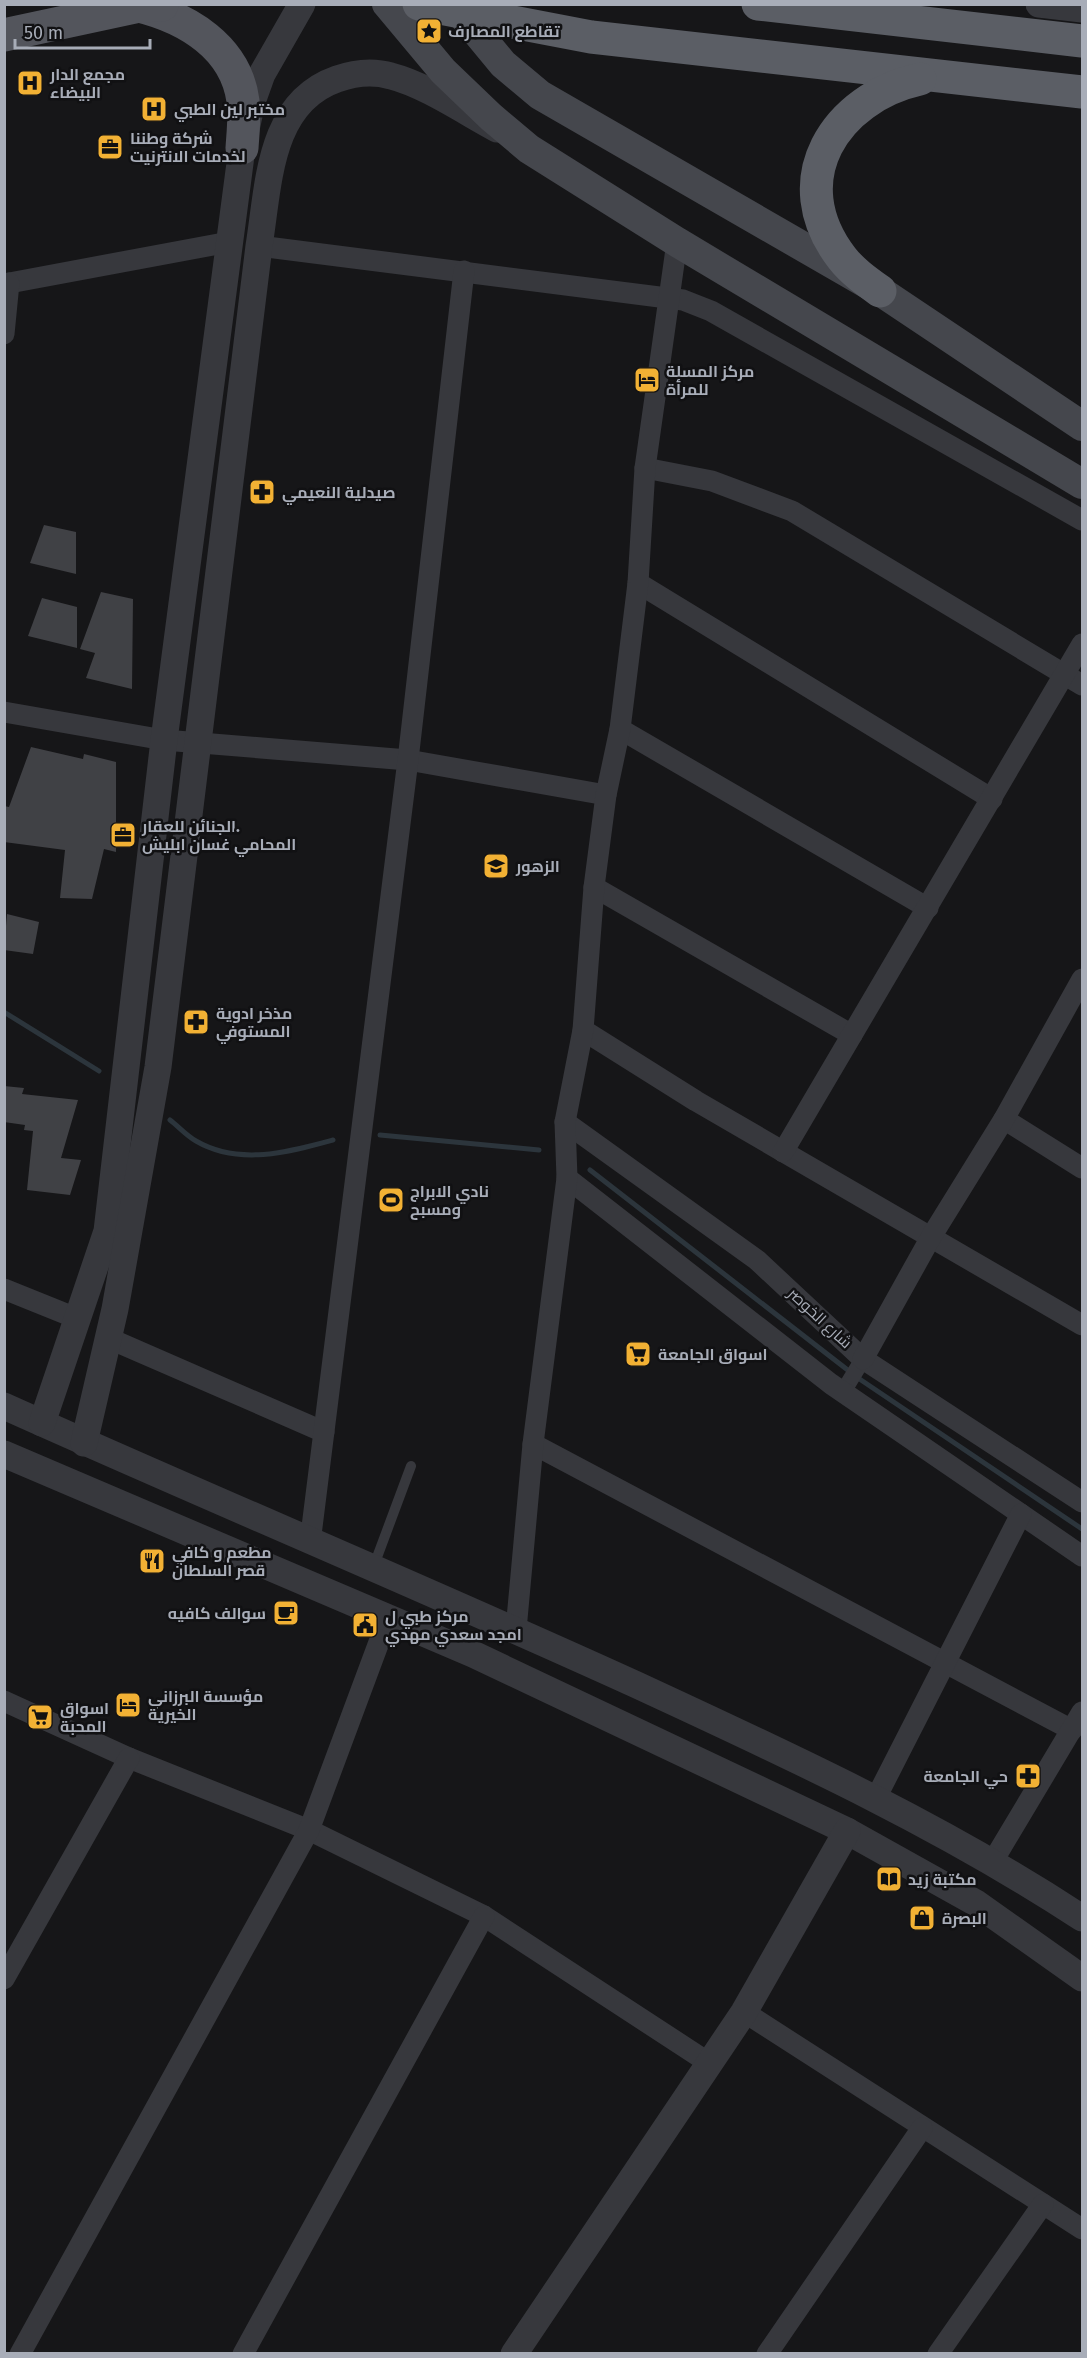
<svg xmlns="http://www.w3.org/2000/svg" width="1087" height="2358" font-family="'Fira Sans',Cairo,sans-serif">
<rect width="100%" height="100%" fill="#161618"/>
<g fill="none" stroke-linecap="round" stroke-linejoin="round">
<!-- stream -->
<g stroke="#2c353c" stroke-width="5">
<polyline points="4,1012 99,1071"/>
<path d="M 170,1120 C 179,1127 187,1136 196,1141 C 239,1166 289,1152 333,1140"/>
<polyline points="380,1135 539,1150"/>
<polyline points="590,1170 858,1378 1082,1529"/>
</g>
</g>
<!-- building -->
<g fill="#404145">
<polygon points="44,525 76,532 76,574 30,563"/>
<polygon points="101,592 133,599 132,689 86,678 95,653 80,649"/>
<polygon points="42,598 77,607 77,648 28,636"/>
<polygon points="31,747 83,759 84,754 116,762 116,852 104,849 92,899 60,898 65,850 4,842 4,806 9,807"/>
<polygon points="7,914 39,922 33,954 4,950"/>
<polygon points="4,1086 24,1088 22,1094 78,1100 61,1158 81,1160 70,1195 27,1190 33,1131 24,1130 25,1125 4,1122"/>
</g>
<g fill="none" stroke-linecap="round" stroke-linejoin="round">
<!-- service -->
<polyline stroke="#37383d" stroke-width="10" points="373,1568 411,1466"/>
<!-- pedestrian -->
<polyline stroke="#37383d" stroke-width="16" points="843,1392 863,1359"/>
<!-- minor -->
<g stroke="#37383d" stroke-width="21">
<polyline points="259,246 683,300 711,311 1082,520"/>
<polyline points="4,284 229,242"/>
<polyline points="4,334 9,283"/>
<polyline points="645,468 712,481 792,511 1082,685"/>
<polyline points="638,583 992,799"/>
<polyline points="4,712 164,740 408,760 606,795"/>
<polyline points="620,729 928,908"/>
<polyline points="594,887 852,1035"/>
<polyline points="583,1030 696,1101 1082,1325"/>
<polyline points="1004,1119 1082,1168"/>
<polyline points="565,1122 757,1260 863,1359 1082,1502"/>
<polyline points="783,1152 1082,644"/>
<polyline points="567,1178 831,1384 1082,1556"/>
<polyline points="4,1289 76,1318"/>
<polyline points="108,1338 324,1432"/>
<polyline points="863,1359 931,1237 1004,1119 1082,979"/>
<polyline points="533,1444 1072,1730"/>
<polyline points="310,1543 408,760 464,271"/>
<polyline points="516,1630 533,1444 567,1178 565,1122 583,1030 594,887 606,795 620,729 638,583 645,468 677,242"/>
<polyline points="4,1701 129,1758 309,1830 484,1916 709,2063"/>
<polyline points="876,1798 1021,1514"/>
<polyline points="993,1861 1082,1712"/>
<polyline points="4,1979 129,1758"/>
<polyline points="744,2012 1082,2229"/>
<polyline points="20,2354 309,1830 388,1618"/>
<polyline points="243,2354 484,1916"/>
<polyline points="767,2354 922,2128"/>
<polyline points="938,2354 1043,2204"/>
</g>
<!-- tertiary -->
<g stroke="#37383d" stroke-width="27">
<polyline points="1039,4 1082,9"/>
<path d="M 4,1406 C 220,1503 438,1594 652,1692 C 801,1761 945,1828 1082,1918"/>
<polyline points="42,1423 107,1231 164,740 242,148 252,102 262,74 302,4"/>
<path d="M 84,1443 L 115,1309 L 158,1067 L 259,246 C 269,185 268,103 337,79 C 354,73 374,71 391,76 C 426,85 465,112 497,129"/>
<polyline points="4,1454 473,1654 847,1831 976,1903 1082,1978"/>
<polyline points="514,2354 744,2012 847,1831"/>
</g>
<!-- secondary -->
<g stroke="#45474d" stroke-width="30">
<polyline points="387,4 443,71 491,117 529,149 677,242 1082,484"/>
<polyline points="460,12 503,64 540,95 880,291 1082,426"/>
</g>
<!-- primary -->
<g stroke="#53555c" stroke-width="33">
<path d="M 139,6 C 187,18 236,47 243,101 C 245,117 243,132 242,148"/>
<polyline points="4,35 139,6 162,5"/>
</g>
<!-- trunk -->
<g stroke="#5b5e65" stroke-width="33">
<polyline points="419,4 591,37 1082,92"/>
<polyline points="758,4 1082,41"/>
<path d="M 880,291 C 866,281 852,271 842,258 C 782,180 835,98 920,79"/>
</g>
</g>
<!-- icons -->
<defs>
<g id="sight-square" transform="scale(1.35)"><rect x="-9" y="-9" width="18" height="18" rx="4" fill="#f2b134" stroke="#111113"/><path d="M0-6L1.8-2.2L6-1.7L2.9 1.2L3.7 5.4L0 3.3L-3.7 5.4L-2.9 1.2L-6-1.7L-1.8-2.2Z" fill="#111"/></g>
<g id="hospital-square" transform="scale(1.35)"><rect x="-9" y="-9" width="18" height="18" rx="4" fill="#f2b134" stroke="#111113"/><path d="M-5-5h3v3.5h4V-5h3V5h-3V1.5h-4V5h-3Z" fill="#111"/></g>
<g id="office-square" transform="scale(1.35)"><rect x="-9" y="-9" width="18" height="18" rx="4" fill="#f2b134" stroke="#111113"/><path d="M-6-3h4V-5.5h4V-3h4V5H-6ZM-1-4.5V-3h2v-1.5ZM-6 0V1H6V0Z" fill="#111"/></g>
<g id="hotel-square" transform="scale(1.35)"><rect x="-9" y="-9" width="18" height="18" rx="4" fill="#f2b134" stroke="#111113"/><path d="M-6-4.5h1.5V1H6V5H4.5V3h-9V5H-6ZM-4 0a1.8 1.8 0 1 1 3.6 0ZM.5 0V-2.5h3Q6-2.5 6 0Z" fill="#111"/></g>
<g id="pharmacy-square" transform="scale(1.35)"><rect x="-9" y="-9" width="18" height="18" rx="4" fill="#f2b134" stroke="#111113"/><path d="M-2-6h4v4h4v4h-4v4h-4v-4h-4v-4h4Z" fill="#111"/></g>
<g id="school-square" transform="scale(1.35)"><rect x="-9" y="-9" width="18" height="18" rx="4" fill="#f2b134" stroke="#111113"/><path d="M0-5L7-2L0 1L-7-2ZM-4 1L0 2.5L4 1V4Q0 6-4 4Z" fill="#111"/></g>
<g id="stadium-square" transform="scale(1.35)"><rect x="-9" y="-9" width="18" height="18" rx="4" fill="#f2b134" stroke="#111113"/><path d="M0-5a6.5 5 0 1 0 0 10a6.5 5 0 1 0 0-10ZM-3.5-1.8h7v3.6h-7Z" fill="#111"/></g>
<g id="supermarket-square" transform="scale(1.35)"><rect x="-9" y="-9" width="18" height="18" rx="4" fill="#f2b134" stroke="#111113"/><path d="M-6-5.5h2.5l.6 2H6L4.5 2H-2.5L-4.4-4H-6ZM-1.5 3.2a1.3 1.3 0 1 0 .1 0ZM3 3.2a1.3 1.3 0 1 0 .1 0Z" fill="#111"/></g>
<g id="restaurant-square" transform="scale(1.35)"><rect x="-9" y="-9" width="18" height="18" rx="4" fill="#f2b134" stroke="#111113"/><path d="M-5-6h1v4h1v-4h1v4h1v-4h1v5L-1.5 .5V6h-2V.5L-5-1ZM5-6V6H3V1.5H1.5Q1.5-4 5-6Z" fill="#111"/></g>
<g id="cafe-square" transform="scale(1.35)"><rect x="-9" y="-9" width="18" height="18" rx="4" fill="#f2b134" stroke="#111113"/><path d="M-5.5-4.5H6V0H3Q3 3.5 0 3.5H-2.5Q-5.5 3.5-5.5 0ZM3-3.2v2h1.7v-2ZM-6 4.5H4V6H-6Z" fill="#111"/></g>
<g id="civic-square" transform="scale(1.35)"><rect x="-9" y="-9" width="18" height="18" rx="4" fill="#f2b134" stroke="#111113"/><path d="M-.6-6.5H3V-4.5H.6V-3L4-1V1h2V6H-6V1h2V-1L-.6-3ZM-1.2 2.5V6h2.4V2.5Z" fill="#111"/></g>
<g id="library-square" transform="scale(1.35)"><rect x="-9" y="-9" width="18" height="18" rx="4" fill="#f2b134" stroke="#111113"/><path d="M-6-4Q-3-5.5-.7-3.5V5Q-3 3-6 4ZM6-4Q3-5.5 .7-3.5V5Q3 3 6 4Z" fill="#111"/></g>
<g id="shop-square" transform="scale(1.35)"><rect x="-9" y="-9" width="18" height="18" rx="4" fill="#f2b134" stroke="#111113"/><path d="M-5-2.5h2.3a2.7 3.5 0 0 1 5.4 0H5L5.5 6h-11ZM-1.5-2.5h3a1.5 2.3 0 0 0-3 0Z" fill="#111"/></g>
</defs>
<g fill-rule="evenodd">
<use href="#sight-square" x="429" y="31"/>
<use href="#hospital-square" x="30" y="83"/>
<use href="#hospital-square" x="154" y="109"/>
<use href="#office-square" x="110" y="147"/>
<use href="#hotel-square" x="647" y="380"/>
<use href="#pharmacy-square" x="262" y="492"/>
<use href="#office-square" x="123" y="835"/>
<use href="#school-square" x="496" y="866"/>
<use href="#pharmacy-square" x="196" y="1022"/>
<use href="#stadium-square" x="391" y="1200"/>
<use href="#supermarket-square" x="638" y="1354"/>
<use href="#restaurant-square" x="152" y="1561"/>
<use href="#cafe-square" x="286" y="1613"/>
<use href="#civic-square" x="365" y="1625"/>
<use href="#hotel-square" x="128" y="1705"/>
<use href="#supermarket-square" x="40" y="1717"/>
<use href="#pharmacy-square" x="1028" y="1776"/>
<use href="#library-square" x="889" y="1879"/>
<use href="#shop-square" x="922" y="1918"/>
</g>
<g text-anchor="middle" dominant-baseline="central" stroke-width="5" stroke-linejoin="round" paint-order="stroke">
<!-- poi labels -->
<g font-size="16" font-weight="bold" fill="#a8adb8" stroke="#111113" text-anchor="start">
<text x="448" y="31">تقاطع المصارف</text>
<text x="50" y="74">مجمع الدار<tspan x="50" dy="18">البيضاء</tspan></text>
<text x="174" y="109">مختبر لين الطبي</text>
<text x="130" y="138">شركة وطننا<tspan x="130" dy="18">لخدمات الانترنيت</tspan></text>
<text x="666" y="371">مركز المسلة<tspan x="666" dy="18">للمرأة</tspan></text>
<text x="282" y="492">صيدلية النعيمي</text>
<text x="142" y="826">الجنائن للعقار.<tspan x="142" dy="18">المحامي غسان ابليش</tspan></text>
<text x="516" y="866">الزهور</text>
<text x="216" y="1013">مذخر ادویة<tspan x="216" dy="18">المستوفي</tspan></text>
<text x="410" y="1191">نادي الابراج<tspan x="410" dy="18">ومسبح</tspan></text>
<text x="658" y="1354">اسواق الجامعة</text>
<text x="172" y="1552">مطعم و كافي<tspan x="172" dy="18">قصر السلطان</tspan></text>
<text x="266" y="1613" text-anchor="end">سوالف كافيه</text>
<text x="385" y="1616">مركز طبي ل<tspan x="385" dy="18">امجد سعدي مهدي</tspan></text>
<text x="148" y="1696">مؤسسة البرزاني<tspan x="148" dy="18">الخيرية</tspan></text>
<text x="60" y="1708">اسواق<tspan x="60" dy="18">المحبة</tspan></text>
<text x="1008" y="1776" text-anchor="end">حي الجامعة</text>
<text x="908" y="1879">مكتبة زيد</text>
<text x="942" y="1918">البصرة</text>
</g>
<!-- street labels -->
<g font-size="16" fill="#a8adb8" stroke="#111113">
<text transform="translate(820 1318) rotate(43)">شارع الخوصر</text>
</g>
</g>
<!-- border -->
<rect width="1087" height="2358" fill="none" stroke="#a8adb8" stroke-width="12"/>
<!-- scale -->
<path d="M15 39v9h135v-9" fill="none" stroke="#a8adb8" stroke-width="3"/>
<text x="24" y="39" font-size="18" fill="#a8adb8" stroke="#111113" stroke-width="4.5" paint-order="stroke">50 m</text>
</svg>
